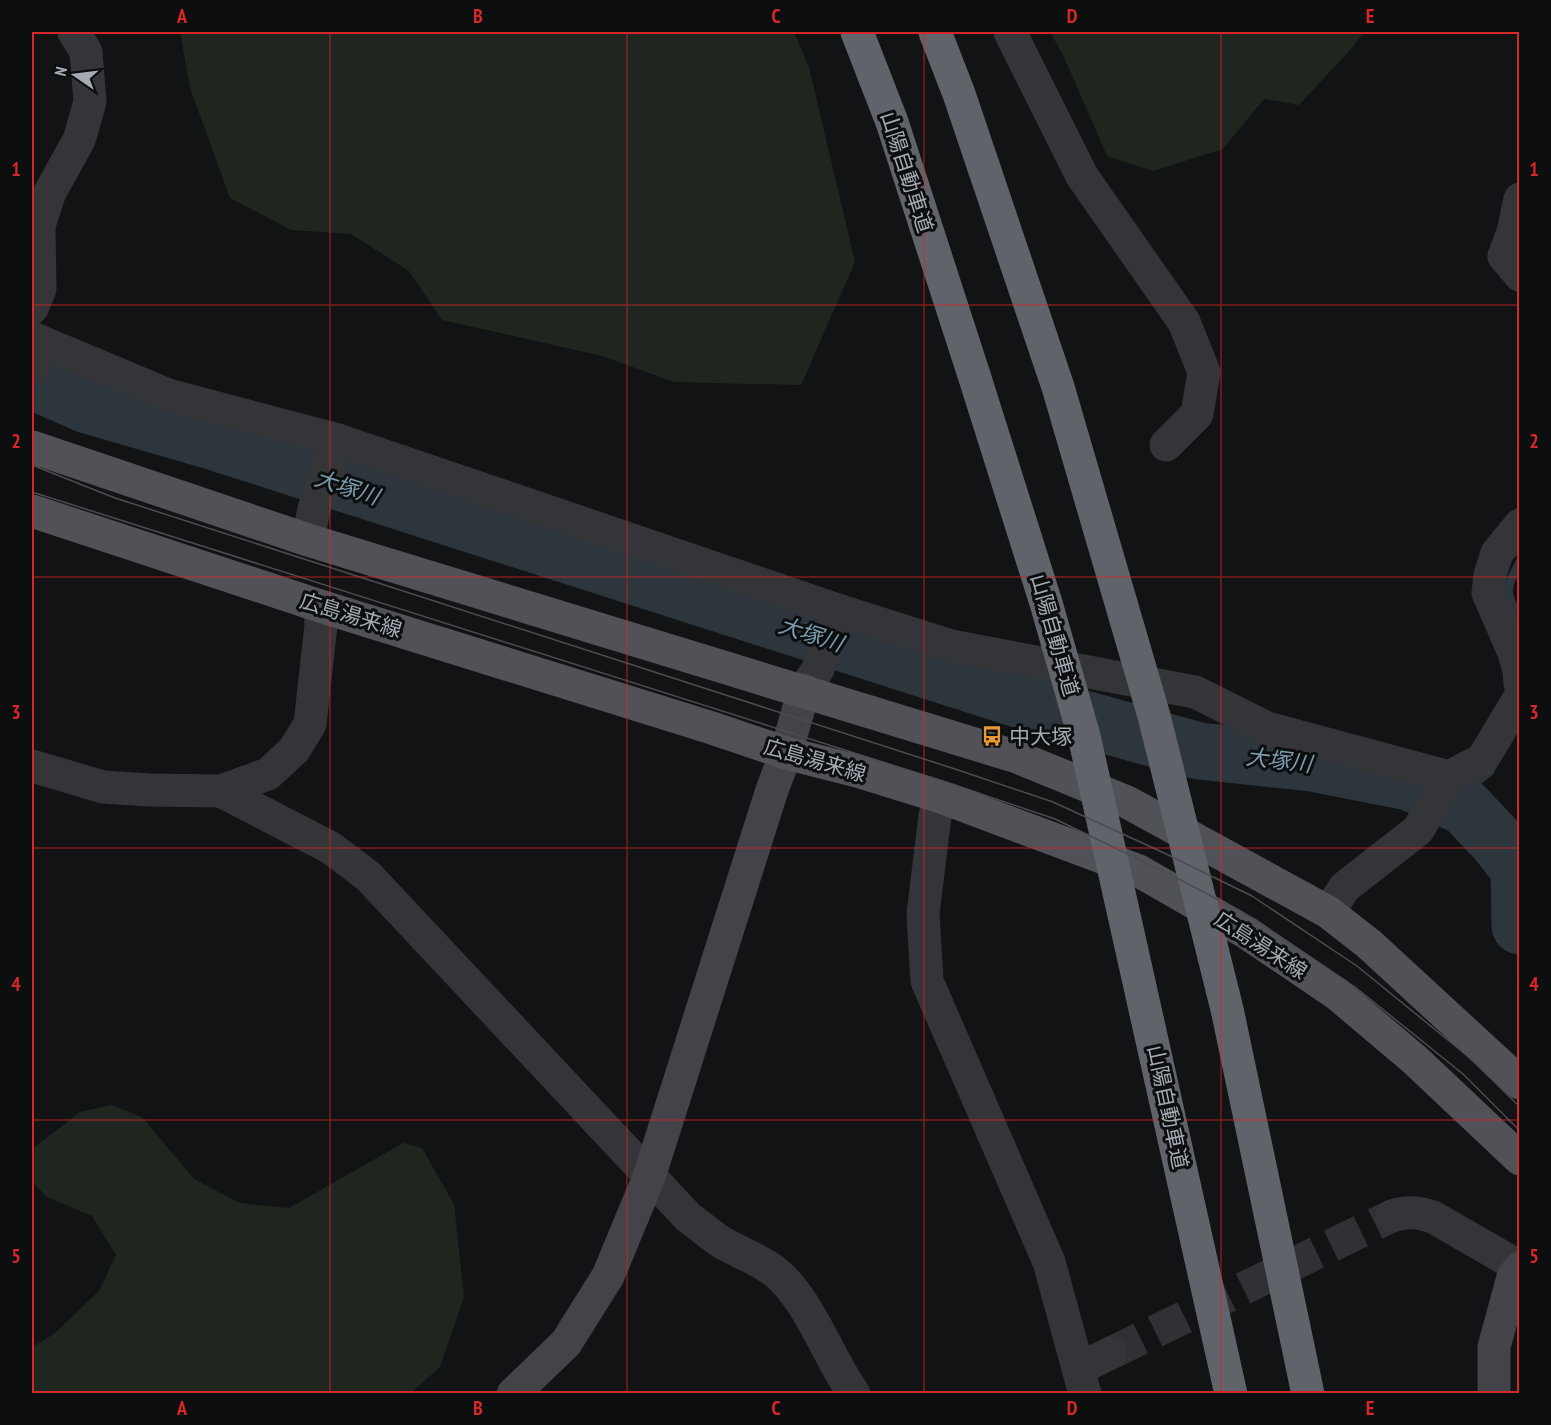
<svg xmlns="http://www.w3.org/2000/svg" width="1551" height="1425" font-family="'PT Sans Narrow','Noto Sans JP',sans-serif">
<rect width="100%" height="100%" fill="#121314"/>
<!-- green -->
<g fill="#1f261f">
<polygon points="180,32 794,32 809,67 855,262 801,385 674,382 602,356 442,320 409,271 351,234 291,230 230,198 190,88"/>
<polygon points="1050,32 1364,32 1351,49 1299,105 1264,99 1223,149 1153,171 1107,156 1064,57"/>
<polygon points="111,1105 142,1117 194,1179 240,1203 289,1208 403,1143 422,1148 454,1204 464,1297 440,1367 411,1393 32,1393 32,1347 54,1334 99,1291 116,1255 92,1216 47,1197 32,1182 32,1149 80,1112"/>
</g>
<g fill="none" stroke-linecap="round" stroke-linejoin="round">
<!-- stream -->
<g stroke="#2c363c" stroke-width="9">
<path d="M 1520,562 C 1506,589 1503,591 1520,618"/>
<polyline points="1453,801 1490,771"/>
</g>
<!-- river -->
<polyline stroke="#2c363c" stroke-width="57" points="32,381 87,405 218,443 1055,711 1199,751 1312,763 1409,782 1465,807 1497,841 1519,869 1520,926"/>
<!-- street-tunnel -->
<polyline stroke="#2f3134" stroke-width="33" stroke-dasharray="33 16" stroke-linecap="butt" points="1111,1353 1392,1216"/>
<!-- street -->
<g stroke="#343539" stroke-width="33">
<polyline points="1010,32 1082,176 1184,322 1204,372 1197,414 1166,445"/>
<polyline points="1520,199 1513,232 1504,256 1520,275"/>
<polyline points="32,308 40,289 39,226 50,192 79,140 90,102 86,52 74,32"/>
<polyline points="32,338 168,395 338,440 838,610 951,646 1195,692 1267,728 1449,777"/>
<polyline points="32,370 33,366 34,339"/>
<polyline points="1520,525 1497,553 1490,575 1488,593 1514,653 1519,670 1520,684"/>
<polyline points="308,540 314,509 338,440"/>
<polyline points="804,690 818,669 838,610"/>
<polyline points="32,766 103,787 150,790 221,791 268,774 294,750 310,724 321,625 320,606"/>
<path d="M 221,791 L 331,848 L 368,876 L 688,1217 C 699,1225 709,1234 721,1242 C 738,1252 758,1259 774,1271 C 808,1297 828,1357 854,1394"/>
<polyline points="941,797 935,816 923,914 927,981 1049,1262 1085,1394"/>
<polyline points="1328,912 1345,887 1418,830 1449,777 1482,760 1520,697"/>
<path d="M 1392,1216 C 1407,1211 1418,1212 1433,1217 L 1520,1267"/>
<polyline points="1078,1369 1111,1353"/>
</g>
<!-- secondary -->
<g stroke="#424449" stroke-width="33">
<polyline points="513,1394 566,1343 608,1276 649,1177 772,790 786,753 804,690"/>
<polyline points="1494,1394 1494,1347 1513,1277 1520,1268"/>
</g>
<!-- primary -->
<g stroke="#505258" stroke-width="33">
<polyline points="32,447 308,540 1017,757 1127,802 1328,912 1369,944 1520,1083"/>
<polyline points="32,511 320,606 712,728 786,753 857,771 941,797 1139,871 1247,933 1337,994 1415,1060 1520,1159"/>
</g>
<!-- highway -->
<g stroke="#60636a" stroke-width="33">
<polyline points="857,32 892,122 974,375 1046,603 1084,736 1231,1394"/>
<polyline points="935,32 959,94 1058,387 1154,716 1227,1009 1308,1394"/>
</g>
<!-- tram -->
<g stroke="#4b4d52" stroke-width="1.5">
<polyline points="32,465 115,498 955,769 1053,802 1162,852 1252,896 1357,966 1470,1058 1520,1107"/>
<polyline points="32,492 952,784 1055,819 1163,871 1244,913 1355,987 1463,1074 1520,1131"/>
</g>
</g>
<!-- grid -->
<path fill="none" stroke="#d62828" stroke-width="1.5" stroke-opacity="0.55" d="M 330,32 L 330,1394M 627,32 L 627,1394M 924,32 L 924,1394M 1221,32 L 1221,1394M 32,305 L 1520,305M 32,577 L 1520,577M 32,848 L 1520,848M 32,1120 L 1520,1120"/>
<!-- icons -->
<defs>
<g id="bus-bare" transform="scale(1.62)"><path d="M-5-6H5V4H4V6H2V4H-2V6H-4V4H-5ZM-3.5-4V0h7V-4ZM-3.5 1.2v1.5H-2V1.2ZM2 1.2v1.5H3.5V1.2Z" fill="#ea9834" stroke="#0d0e0f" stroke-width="2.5" paint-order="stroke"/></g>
</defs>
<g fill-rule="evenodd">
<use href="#bus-bare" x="992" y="736"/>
</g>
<g text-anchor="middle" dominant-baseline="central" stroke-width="6" stroke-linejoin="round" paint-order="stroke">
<!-- street labels -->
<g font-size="21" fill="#a4abb4" stroke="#0d0e0f">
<text transform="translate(907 172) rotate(72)">山陽自動車道</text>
<text transform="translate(351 615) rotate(17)">広島湯来線</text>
<text transform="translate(1055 635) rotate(74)">山陽自動車道</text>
<text transform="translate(815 760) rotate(16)">広島湯来線</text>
<text transform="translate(1261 945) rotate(33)">広島湯来線</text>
<text transform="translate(1168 1107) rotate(78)">山陽自動車道</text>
</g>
<!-- poi labels -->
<g font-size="21" fill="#a4abb4" stroke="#0d0e0f" text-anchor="start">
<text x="1009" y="736">中大塚</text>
</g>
<!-- water labels -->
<g font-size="22" font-style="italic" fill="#7c9dae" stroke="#0d0e0f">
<text transform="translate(347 487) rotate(18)">大塚川</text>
<text transform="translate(811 634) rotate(18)">大塚川</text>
<text transform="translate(1279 760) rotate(7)">大塚川</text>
</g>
</g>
<!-- border -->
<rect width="1551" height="1425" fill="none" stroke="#0d0e0f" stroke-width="66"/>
<!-- north arrow -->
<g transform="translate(75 75) rotate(284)" stroke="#0d0e0f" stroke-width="4.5" paint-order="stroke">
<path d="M0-4.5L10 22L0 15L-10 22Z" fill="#a4abb4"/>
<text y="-9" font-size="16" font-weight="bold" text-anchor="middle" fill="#a4abb4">N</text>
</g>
<rect x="33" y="33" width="1485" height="1359" fill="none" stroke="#d62828" stroke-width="2"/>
<g font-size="20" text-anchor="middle" font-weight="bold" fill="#d62828">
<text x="182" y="23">A</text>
<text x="478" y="23">B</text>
<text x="776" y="23">C</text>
<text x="1072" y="23">D</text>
<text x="1370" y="23">E</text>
<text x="16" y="176">1</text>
<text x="1534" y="176">1</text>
<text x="16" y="448">2</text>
<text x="1534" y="448">2</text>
<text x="16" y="719">3</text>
<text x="1534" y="719">3</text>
<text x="16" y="991">4</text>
<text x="1534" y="991">4</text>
<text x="16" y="1263">5</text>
<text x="1534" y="1263">5</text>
<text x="182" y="1415">A</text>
<text x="478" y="1415">B</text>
<text x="776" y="1415">C</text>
<text x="1072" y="1415">D</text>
<text x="1370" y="1415">E</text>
</g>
</svg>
